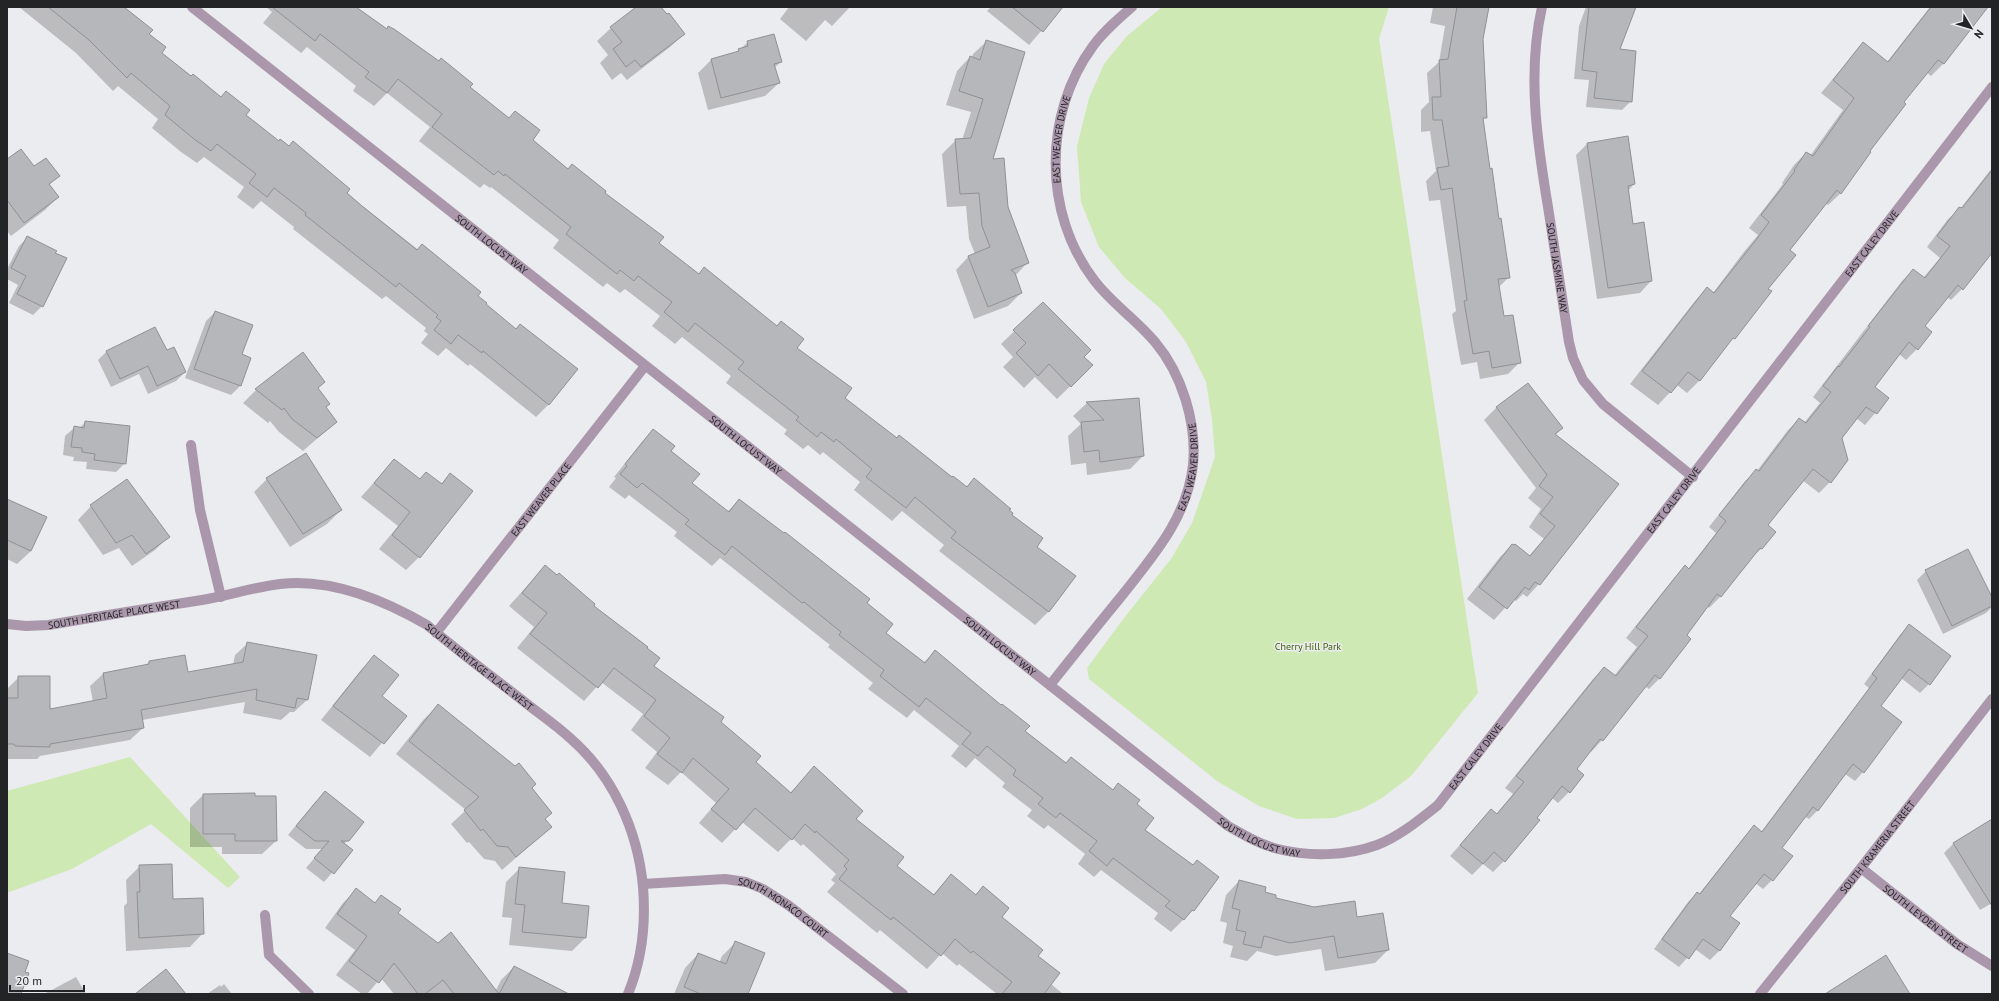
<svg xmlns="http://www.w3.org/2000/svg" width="1999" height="1001" font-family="'PT Sans',sans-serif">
<rect width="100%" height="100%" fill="#ebecef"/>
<!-- green -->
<g fill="#cee9b3">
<polygon points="1162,7 1389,7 1379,39 1478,693 1411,776 1382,798 1362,809 1334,818 1297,819 1259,806 1217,781 1089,679 1087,668 1124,618 1171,559 1192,523 1215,457 1212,420 1206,382 1186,342 1161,309 1125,278 1099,247 1081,202 1077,146 1089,98 1104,64 1127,36"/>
<polygon points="130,757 240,877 228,888 151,824 72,869 7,893 7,791"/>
</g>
<!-- shadow -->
<g fill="#0003">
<polygon points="19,7 118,7 148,34 160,53 245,115 346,193 477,296 484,305 515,330 520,325 549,404 536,417 470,364 468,366 446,348 438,356 421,343 428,334 424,331 426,328 386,296 382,299 293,229 294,227 261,201 253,209 237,197 244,187 204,157 197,163 181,152 152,128 158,119 118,86 113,91 76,53"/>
<polygon points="266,7 354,7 469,88 568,169 603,193 658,243 698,274 704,269 776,326 781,322 796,348 843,398 896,439 952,479 966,487 974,480 1008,510 1035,547 1075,576 1048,612 1035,625 939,551 944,545 902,511 892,521 854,490 860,482 823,452 820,455 808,445 803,449 784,434 787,430 726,383 731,376 682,337 675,344 652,326 660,316 625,289 620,293 607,283 603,287 553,248 559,240 491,187 490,188 484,184 480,188 419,141 430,127 387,93 374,106 353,91 356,86 307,47 301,53 263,23 272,12"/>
<polygon points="638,7 660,7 684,34 670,47 627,80 621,73 612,80 600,63 608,55 597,41 611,28"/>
<polygon points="789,7 850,7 832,26 825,20 806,41 780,19"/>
<polygon points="991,7 1062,7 1029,45 987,11"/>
<polygon points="1433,7 1488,7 1482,39 1486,117 1482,121 1489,170 1509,277 1498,288 1503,317 1520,362 1508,374 1480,379 1477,362 1461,365 1452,314 1456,311 1440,200 1429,201 1426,181 1436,171 1430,131 1421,132 1421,110 1429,102 1427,73 1439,62 1445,26 1430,23"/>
<polygon points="1586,7 1635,7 1619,50 1631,101 1622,110 1586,107 1589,80 1574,79 1579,26"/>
<polygon points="1930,7 1987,7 1943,64 1931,76 1926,72 1902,102 1841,193 1828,205 1825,203 1788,250 1767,289 1770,291 1699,381 1687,393 1677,385 1658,405 1630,384 1695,301 1707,288 1713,293 1743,253 1758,235 1749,228 1783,184 1782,183 1794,165 1806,153 1810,156 1843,110 1821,93 1863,43 1887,62"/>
<polygon points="987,41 992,161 1028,262 1015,276 1021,293 1008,306 974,319 956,270 969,256 975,254 969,239 966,206 947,207 942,154 956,140 962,140 971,112 946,105 957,71 970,57 972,58 973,54"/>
<polygon points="748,42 781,62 774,68 779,83 765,96 708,110 698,73 711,60 736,53"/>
<polygon points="1588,143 1634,184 1628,191 1632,225 1643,223 1651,281 1640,293 1597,299 1576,155"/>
<polygon points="7,161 33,167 58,176 49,185 58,197 45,210 11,236 7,231"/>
<polygon points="1992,168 1992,251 1962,289 1951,300 1947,297 1924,326 1917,349 1906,360 1899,354 1874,387 1888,398 1865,425 1856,418 1841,438 1830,482 1819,493 1802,480 1767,526 1775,532 1761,549 1750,559 1720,597 1709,608 1707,606 1685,635 1660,678 1649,689 1645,686 1602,740 1591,752 1590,750 1575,769 1569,792 1558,803 1552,798 1504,861 1493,872 1483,864 1472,875 1450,856 1491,810 1496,814 1513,794 1505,788 1593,679 1604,668 1614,676 1637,647 1626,638 1674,578 1685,567 1688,569 1716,533 1709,527 1745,481 1757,471 1788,430 1799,419 1804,423 1820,403 1813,397 1902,281 1913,270 1923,278 1940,258 1927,247 1948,219 1960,209"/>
<polygon points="28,237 42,306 33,315 9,303 18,285 7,279 7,269 19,246"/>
<polygon points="1043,303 1083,357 1092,365 1057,399 1035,377 1024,388 1003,367 1013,357 1001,344"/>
<polygon points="215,312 240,355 250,358 240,386 231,395 185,378 206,321"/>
<polygon points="107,351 166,352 185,372 176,381 148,394 139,374 111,387 98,360"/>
<polygon points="303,353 324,382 318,388 325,407 336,422 303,451 279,432 270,421 268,423 243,403 256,390"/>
<polygon points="1528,384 1562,428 1555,435 1618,484 1539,584 1527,597 1523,594 1516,601 1513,599 1494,620 1467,599 1500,557 1512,545 1529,556 1544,539 1529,527 1541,509 1528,498 1536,488 1484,420 1496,408"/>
<polygon points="1138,399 1143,456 1130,469 1087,475 1086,463 1071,465 1068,436 1081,424 1073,416 1087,403"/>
<polygon points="86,422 125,463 116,472 86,469 87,462 73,461 74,457 63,455 65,436 74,428 79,428"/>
<polygon points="653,431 691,483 727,512 739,500 865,603 885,633 923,663 935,652 1024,731 1066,763 1112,790 1118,784 1136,805 1144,830 1193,910 1171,932 1154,919 1158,913 1101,870 1094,877 1078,864 1085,854 1048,825 1044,829 1027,816 1032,810 1002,787 1005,783 975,758 966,768 951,756 959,746 914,710 907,718 868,689 873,683 828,647 830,645 720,558 712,566 674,536 677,532 629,495 625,499 609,487 616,478 614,477 641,443"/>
<polygon points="394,460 419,480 441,484 450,474 419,557 406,570 379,549 398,526 361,497"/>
<polygon points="267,479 341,510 327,524 290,547 254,492"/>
<polygon points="7,500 31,551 17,564 7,559"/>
<polygon points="91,506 169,536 155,550 132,566 119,548 103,555 78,520"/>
<polygon points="545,566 592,606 652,666 719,722 754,762 790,793 814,768 855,819 896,866 933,895 951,875 975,895 983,887 1000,917 1037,956 1051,984 1063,994 997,994 959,964 957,966 942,953 927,969 880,930 877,933 827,892 835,883 831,880 836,874 803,844 801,846 792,838 778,852 742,822 722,843 699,823 716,803 681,772 668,785 645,768 657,752 631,730 643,714 601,682 584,701 517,648 534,627 509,606"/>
<polygon points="1926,571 1992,599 1992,607 1986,613 1943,634 1917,580"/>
<polygon points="1909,626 1929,684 1920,693 1901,678 1879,707 1863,772 1855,781 1845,774 1817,811 1809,819 1804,816 1781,848 1772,880 1763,889 1755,883 1729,916 1738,924 1719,951 1710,960 1695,949 1679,967 1654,949 1688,902 1697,893 1699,894 1745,836 1754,827 1761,832 1869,688 1864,684 1900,635"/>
<polygon points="248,643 307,700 294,712 290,712 281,720 243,713 245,702 142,720 143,728 130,740 40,756 37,759 7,759 7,689 19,677 49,710 93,702 90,686 103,674 146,665 149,662 187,673 233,665 235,655"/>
<polygon points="374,657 381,696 405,716 370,757 321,720 361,670"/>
<polygon points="438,706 531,788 544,819 551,827 502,870 495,861 484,859 469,842 467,843 451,824 466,810 396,754 424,719"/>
<polygon points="203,795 276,841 262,854 222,854 222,847 190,847 190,808"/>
<polygon points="316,801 348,840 344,844 352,850 324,882 306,868 322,849 306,849 288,835"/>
<polygon points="1992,832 1992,903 1980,910 1944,853 1953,844"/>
<polygon points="140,866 203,933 190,947 126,951 124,906 127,903 126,880"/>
<polygon points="520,868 561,904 585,938 572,951 509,945 512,918 502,917 506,882"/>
<polygon points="1239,881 1275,898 1357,918 1388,950 1375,963 1325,971 1321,949 1276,956 1257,951 1247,961 1230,957 1233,946 1223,943 1227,923 1220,921 1226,895"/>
<polygon points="356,890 375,904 396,913 477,994 394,994 381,978 367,994 362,994 336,975 355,950 325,928 343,903"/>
<polygon points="736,942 747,994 674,994 685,968 698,954 719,963 722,956"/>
<polygon points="514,967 565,994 494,994 501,980"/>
<polygon points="76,977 86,994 44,994"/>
<polygon points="224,984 232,994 207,994 220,985 221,987"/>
</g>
<!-- building -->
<g fill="#b5b7ba" stroke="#909194">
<polygon points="48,7 124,7 153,30 149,34 166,47 162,53 191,76 193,74 221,97 226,91 250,110 246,115 279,141 280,139 289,146 293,141 350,189 347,193 362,206 417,250 422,244 481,292 478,296 487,303 486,304 516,329 520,324 578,369 549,405 483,351 482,353 458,335 451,344 434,330 441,321 436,317 438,315 399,283 396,287 305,215 306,213 274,188 267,197 249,183 256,174 217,144 211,151 194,139 165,115 170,106 131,73 127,78 89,40"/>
<polygon points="272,7 356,7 387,29 388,26 394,29 439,61 441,58 473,84 470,87 509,118 515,111 540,130 533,140 568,169 572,164 606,191 605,193 664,237 659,243 699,274 704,267 777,326 781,321 804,339 797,348 852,388 845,398 897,438 899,435 952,477 953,476 967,487 974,478 1011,509 1009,510 1013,513 1012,515 1043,538 1037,547 1076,576 1049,612 951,538 956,532 915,497 906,508 866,477 872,469 836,439 834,442 821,432 817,437 796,420 799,417 738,369 744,362 695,323 688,332 664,312 672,302 638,276 634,281 620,270 617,274 566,234 571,227 505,174 504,176 498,171 494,175 432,127 442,114 398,79 387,93 365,77 369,72 320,34 315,41"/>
<polygon points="636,7 661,7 667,14 669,13 685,34 641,67 635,60 626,67 613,49 622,42 610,27"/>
<polygon points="1012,7 1063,7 1043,32"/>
<polygon points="1457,7 1489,7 1483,39 1487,118 1483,118 1490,169 1492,168 1499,219 1501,218 1510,278 1498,279 1504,316 1513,315 1521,363 1492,368 1489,351 1473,354 1464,301 1467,300 1452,188 1441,190 1437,168 1449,166 1442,120 1433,120 1432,97 1441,97 1439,60 1448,59"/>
<polygon points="1589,7 1636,7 1620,49 1636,51 1632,102 1594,98 1597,72 1582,70"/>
<polygon points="1931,7 1988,7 1944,64 1938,60 1904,102 1906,104 1870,151 1871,152 1841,194 1837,190 1790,250 1796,255 1768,289 1772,291 1735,339 1733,338 1700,381 1688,372 1671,393 1642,371 1707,287 1714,293 1756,240 1769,222 1761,215 1795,171 1794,170 1806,152 1813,156 1854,98 1833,80 1863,42 1888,62"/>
<polygon points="774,34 782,62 774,64 780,83 721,98 711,59 739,51 738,49 748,46 747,41"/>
<polygon points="986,40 1025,52 993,159 1004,158 1008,207 1029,263 1011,270 1015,273 1022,293 988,307 968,256 990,247 982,226 979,193 960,194 955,139 971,138 983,99 959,91 970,56 980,60"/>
<polygon points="1628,136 1635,184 1628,186 1633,224 1644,222 1652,281 1608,288 1587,143"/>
<polygon points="21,149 34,166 46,158 60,176 49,184 59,197 24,223 7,200 7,159"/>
<polygon points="1992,170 1992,253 1963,290 1958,285 1925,326 1932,332 1918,350 1909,342 1875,387 1889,398 1877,414 1866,407 1842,438 1848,460 1831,483 1813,469 1768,525 1776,532 1762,549 1760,548 1721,597 1717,594 1687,635 1691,639 1660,679 1655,675 1603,741 1600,739 1577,769 1584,775 1570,793 1562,786 1537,818 1540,820 1505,862 1494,852 1483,864 1460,845 1491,809 1497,814 1524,782 1516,776 1604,667 1616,676 1648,636 1636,627 1685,565 1689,569 1726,521 1719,515 1756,469 1759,471 1799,418 1806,423 1831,392 1823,386 1838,366 1839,367 1870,327 1868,326 1913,269 1925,278 1950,246 1937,236 1959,207 1962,208"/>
<polygon points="27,236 57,251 55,253 67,258 43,307 17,294 26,276 11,268"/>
<polygon points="1043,302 1091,350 1084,357 1093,365 1071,387 1049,364 1038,376 1016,353 1026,343 1013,330"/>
<polygon points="215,311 253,325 242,354 251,358 241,386 194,369"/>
<polygon points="155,327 167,350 174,347 186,372 157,386 148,366 120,379 106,351"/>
<polygon points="303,352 325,382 318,388 330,404 326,407 337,422 317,438 292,419 284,408 282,410 255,389"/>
<polygon points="1528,383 1563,428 1555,434 1619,484 1540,585 1535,582 1529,590 1525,587 1507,609 1479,587 1512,544 1514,545 1515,544 1530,556 1555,526 1540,514 1553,497 1539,486 1547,475 1496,407"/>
<polygon points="1139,398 1144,456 1100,462 1099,450 1084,452 1081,422 1104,420 1086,402"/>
<polygon points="85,421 130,426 126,464 94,460 95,454 82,452 82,448 71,447 74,426 84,428"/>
<polygon points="653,429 675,446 671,451 700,474 692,483 729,512 739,499 784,533 785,532 870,599 867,603 893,624 886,633 925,663 935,650 1001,705 1002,704 1030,726 1025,731 1066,763 1071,757 1113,790 1118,783 1140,800 1137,804 1154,818 1145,830 1193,865 1197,860 1219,877 1194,911 1192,910 1184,920 1165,906 1170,901 1113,858 1107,866 1089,851 1097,841 1060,813 1056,818 1038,804 1043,798 1013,775 1016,770 987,746 978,756 962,744 971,733 926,698 919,707 880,676 884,670 839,635 841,632 804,602 802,603 732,546 725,555 685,524 689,520 642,483 637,488 620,474 627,466 625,464"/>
<polygon points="306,453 342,510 303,534 266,478"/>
<polygon points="394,459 420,479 426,472 442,484 450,473 473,491 420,558 392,535 410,512 374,483"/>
<polygon points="127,479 170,537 146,554 132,535 116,543 90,505"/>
<polygon points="7,499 47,517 31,551 7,540"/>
<polygon points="1968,549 1992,597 1992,606 1952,626 1925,570"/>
<polygon points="545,565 557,575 559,573 595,604 594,606 648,647 647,648 660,658 654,666 724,717 721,722 761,756 756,762 791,793 814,766 863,811 856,819 904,857 897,866 934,895 951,874 976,895 983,886 1009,908 1002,917 1043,950 1038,956 1060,973 1044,994 1002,994 1012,982 973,951 971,953 955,939 941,956 893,917 891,920 839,879 847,869 844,866 849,860 816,831 815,833 805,824 792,840 755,808 736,830 711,809 729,789 693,758 682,773 657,754 670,738 644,716 656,700 614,668 598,688 530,634 547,613 522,593"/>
<polygon points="1909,624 1951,656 1930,685 1909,669 1881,706 1902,722 1864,773 1853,764 1818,811 1813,807 1782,848 1793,856 1773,881 1764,874 1730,916 1740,923 1720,951 1703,939 1689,959 1662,939 1697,892 1700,894 1754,825 1762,832 1877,678 1872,674"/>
<polygon points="247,642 317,655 308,700 297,698 295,708 256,700 257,689 141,710 144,728 50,744 50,747 15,746 14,744 7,744 7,698 18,698 18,676 50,676 50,709 107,698 103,673 149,664 149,661 185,655 188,672 243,662"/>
<polygon points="374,655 399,675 382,696 407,716 384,744 333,706"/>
<polygon points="438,704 515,766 519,763 536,784 532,788 552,813 545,819 552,827 516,857 508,847 497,846 483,829 481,831 464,810 479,797 409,741"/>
<polygon points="325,791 364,822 349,841 341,841 353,850 334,874 314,858 329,841 315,841 296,826"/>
<polygon points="255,793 255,796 276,796 277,841 235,841 235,834 203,834 203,794"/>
<polygon points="1992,819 1992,906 1953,843"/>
<polygon points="172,864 173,899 203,898 204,934 139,938 137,892 140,892 139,865"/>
<polygon points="519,867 565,872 562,903 589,906 586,938 522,932 525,905 515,904"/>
<polygon points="1239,880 1266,887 1265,892 1276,895 1276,898 1314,907 1355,901 1357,917 1383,913 1389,950 1338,958 1334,936 1290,943 1264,936 1261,948 1243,944 1246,932 1236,930 1240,910 1232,908"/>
<polygon points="356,888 375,903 381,895 401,909 398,913 438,943 451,932 499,994 514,966 569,994 454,994 443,980 425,994 418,994 394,963 379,983 349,961 367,936 337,914"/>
<polygon points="735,941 765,953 748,994 701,994 684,987 698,953 726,964"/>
<polygon points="7,953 29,961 25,972 29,973 21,994 7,994"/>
<polygon points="1886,955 1910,994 1825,994"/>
<polygon points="166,969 186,994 135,994"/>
</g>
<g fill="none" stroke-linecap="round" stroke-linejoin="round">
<!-- minor -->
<g stroke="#aa97ac" stroke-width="10">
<path id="s1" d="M 192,7 L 1228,826 C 1244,835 1261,845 1278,849 C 1309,857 1347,856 1377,845 C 1400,836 1419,820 1438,805 L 1992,87"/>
<path id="s2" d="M 1542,7 C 1527,73 1537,141 1548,207 C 1555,252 1562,297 1569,342 L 1573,358 L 1583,380 L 1603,404 L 1693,477"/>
<polyline points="191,445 200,510 221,597"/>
<path id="s3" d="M 7,624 L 26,626 L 49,625 C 100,616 151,608 202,600 C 228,596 254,587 280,584 C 331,578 384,600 427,625 C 458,651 490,675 522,700 C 538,713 555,724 570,738 C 613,775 638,831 643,887 C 646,924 642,960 628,994"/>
<path id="s4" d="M 436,633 L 645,366"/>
<path id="s5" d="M 1050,685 C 1073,656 1096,627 1120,598 C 1152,557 1187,519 1193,465 C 1197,423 1182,374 1155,342 C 1137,320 1112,304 1094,280 C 1043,213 1043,114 1093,46 C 1104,31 1118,19 1132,7"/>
<path id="s6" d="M 1861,868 L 1957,944 L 1992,966"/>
<path id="s7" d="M 643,884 L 725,879 L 746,882 L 763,889 L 788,905 L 903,994"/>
<polyline points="265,915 269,955 309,994"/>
<path id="s8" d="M 1760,994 L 1861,868 L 1992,699"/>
</g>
</g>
<g text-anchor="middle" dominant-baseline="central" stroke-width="3" stroke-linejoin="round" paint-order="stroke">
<!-- street labels -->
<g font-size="10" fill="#232425" stroke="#ebecef">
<text stroke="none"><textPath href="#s5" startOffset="634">EAST WEAVER DRIVE</textPath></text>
<text stroke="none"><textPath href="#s1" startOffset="2259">EAST CALEY DRIVE</textPath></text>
<text stroke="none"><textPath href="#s1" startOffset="382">SOUTH LOCUST WAY</textPath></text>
<text stroke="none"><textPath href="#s2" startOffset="263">SOUTH JASMINE WAY</textPath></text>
<text stroke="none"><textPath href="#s1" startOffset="706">SOUTH LOCUST WAY</textPath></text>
<text stroke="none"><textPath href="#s5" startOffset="263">EAST WEAVER DRIVE</textPath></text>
<text stroke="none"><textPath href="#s4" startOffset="170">EAST WEAVER PLACE</textPath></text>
<text stroke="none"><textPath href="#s1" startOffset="1935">EAST CALEY DRIVE</textPath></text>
<text stroke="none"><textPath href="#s3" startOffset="108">SOUTH HERITAGE PLACE WEST</textPath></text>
<text stroke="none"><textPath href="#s1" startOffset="1030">SOUTH LOCUST WAY</textPath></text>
<text stroke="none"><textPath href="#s3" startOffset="499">SOUTH HERITAGE PLACE WEST</textPath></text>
<text stroke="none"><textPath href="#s1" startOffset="1611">EAST CALEY DRIVE</textPath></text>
<text stroke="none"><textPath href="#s1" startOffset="1354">SOUTH LOCUST WAY</textPath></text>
<text stroke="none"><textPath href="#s8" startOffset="188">SOUTH KRAMERIA STREET</textPath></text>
<text stroke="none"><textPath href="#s7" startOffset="148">SOUTH MONACO COURT</textPath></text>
<text stroke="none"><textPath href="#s6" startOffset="82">SOUTH LEYDEN STREET</textPath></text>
</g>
<!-- park labels -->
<g font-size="10" fill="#3d5d06" stroke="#ebecef">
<text x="1308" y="646">Cherry Hill Park</text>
</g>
</g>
<!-- border -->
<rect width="1999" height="1001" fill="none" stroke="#232425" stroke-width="16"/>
<!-- north arrow -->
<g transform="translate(1971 28) rotate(128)" stroke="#ebecef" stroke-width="3" paint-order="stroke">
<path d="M0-3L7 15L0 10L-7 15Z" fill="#232425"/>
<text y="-6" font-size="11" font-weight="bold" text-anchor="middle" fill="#232425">N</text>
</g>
<!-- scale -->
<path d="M10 985v6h74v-6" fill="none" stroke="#232425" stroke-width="2"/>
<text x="16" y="985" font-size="12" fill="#232425" stroke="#ebecef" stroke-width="3" paint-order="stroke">20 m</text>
</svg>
